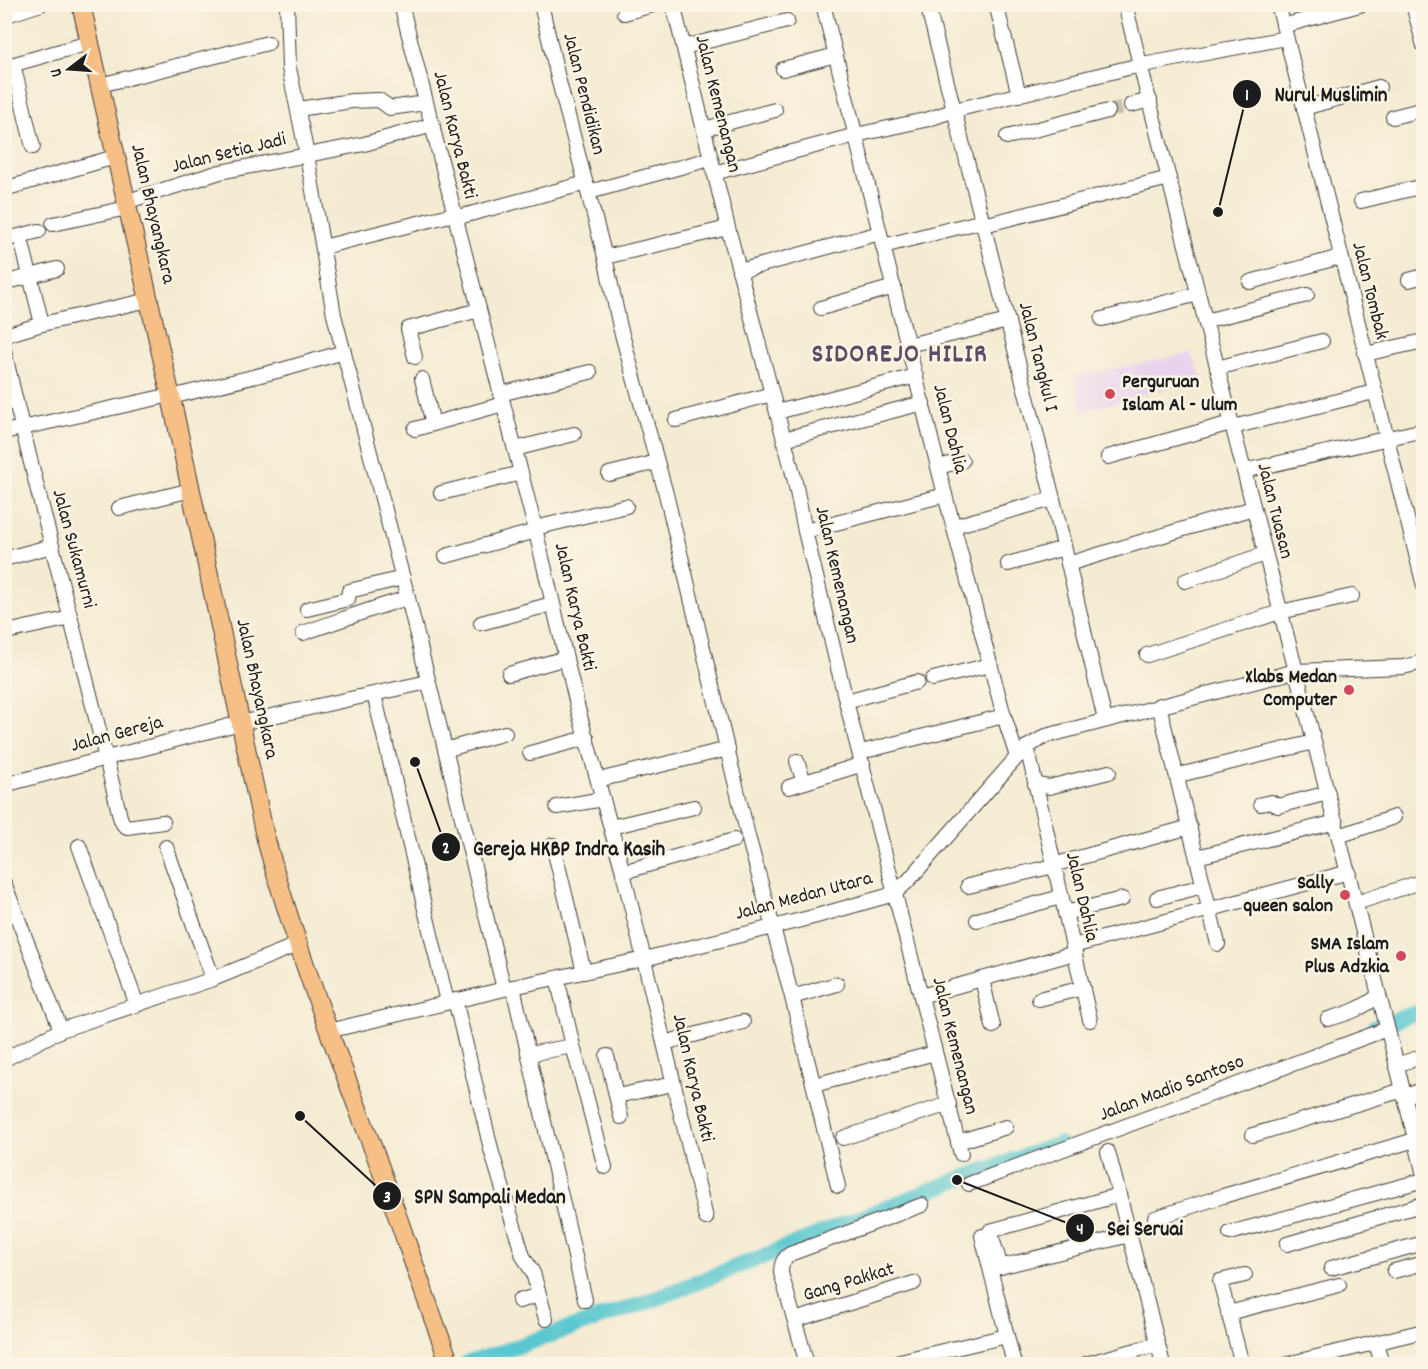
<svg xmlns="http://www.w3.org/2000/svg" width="1428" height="1369" font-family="Dekko,sans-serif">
<rect width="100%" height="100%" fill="#fcf5e5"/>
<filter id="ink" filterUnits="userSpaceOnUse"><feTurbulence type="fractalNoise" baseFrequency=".0167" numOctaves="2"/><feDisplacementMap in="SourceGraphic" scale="12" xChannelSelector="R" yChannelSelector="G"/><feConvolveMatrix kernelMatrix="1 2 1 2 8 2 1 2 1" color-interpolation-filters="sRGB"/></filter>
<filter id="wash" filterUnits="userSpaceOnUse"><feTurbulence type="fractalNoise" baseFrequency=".008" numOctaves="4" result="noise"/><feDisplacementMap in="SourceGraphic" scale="24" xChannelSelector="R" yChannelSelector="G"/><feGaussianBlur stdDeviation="1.35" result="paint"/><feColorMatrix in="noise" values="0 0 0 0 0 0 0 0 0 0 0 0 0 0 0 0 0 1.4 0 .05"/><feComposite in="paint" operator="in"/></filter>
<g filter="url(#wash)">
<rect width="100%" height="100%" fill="#f4ebd2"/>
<!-- built -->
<polygon fill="#e8d2ee" points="1191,353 1202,377 1082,412 1074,377"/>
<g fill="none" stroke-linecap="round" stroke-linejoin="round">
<!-- river -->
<g stroke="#5ac7d0" stroke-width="16">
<polyline points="1374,1028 1424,1010"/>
<polyline points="466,1364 647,1302 957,1180 1059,1144"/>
</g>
</g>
</g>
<g filter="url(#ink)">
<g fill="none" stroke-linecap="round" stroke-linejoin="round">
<!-- minor-tunnel -->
<polyline stroke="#c9c2ae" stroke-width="14" stroke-dasharray="14 7" stroke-linecap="butt" points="1108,111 1131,105"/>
<!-- minor casing -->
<g stroke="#3c3b37" stroke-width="16">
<g id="minor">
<polyline points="287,4 289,68 307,155 334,315 408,598 504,989"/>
<polyline points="401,4 535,528 578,709 623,872 706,1218"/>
<polyline points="541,4 558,78 605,257 620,327 666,494 748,836 792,997 838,1186"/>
<polyline points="673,4 728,228 794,477 805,531 846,701 961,1154"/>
<polyline points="823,4 945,495 1004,716 1017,757"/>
<polyline points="927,4 1053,499 1105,720"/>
<polyline points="996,4 1019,95"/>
<path d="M 1125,4 C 1222,396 1328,784 1424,1175"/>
<polyline points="1278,4 1424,586"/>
<polyline points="1413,4 1424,46"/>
<polyline points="624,13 657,4"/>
<polyline points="4,16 41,4"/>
<polyline points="1283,26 1363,4"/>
<polyline points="684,47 787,21"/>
<polyline points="13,64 33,147"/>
<polyline points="4,67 89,43"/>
<polyline points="783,69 836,55"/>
<polyline points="100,85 268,43"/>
<polyline points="1131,105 1150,100"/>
<polyline points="1304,108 1379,87"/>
<polyline points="298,109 352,101 379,100 390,108 426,103"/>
<polyline points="1393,117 1424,109"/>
<polyline points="704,129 775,110"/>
<polyline points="1007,137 1108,111"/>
<polyline points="714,173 856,135 929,119 955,110 1132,67 1286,38"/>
<polyline points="4,189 115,157"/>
<polyline points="589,192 710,159"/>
<polyline points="1361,201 1424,186"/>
<polyline points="125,202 220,172 364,144 433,125"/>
<polyline points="455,218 586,183"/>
<polyline points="53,224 127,208"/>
<polyline points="984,225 1169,178"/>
<polyline points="15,237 39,231"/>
<polyline points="4,240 15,237 21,239 42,324"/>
<polyline points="883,246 983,221"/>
<polyline points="323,247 454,214"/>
<polyline points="605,257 728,228"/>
<polyline points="739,271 880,233"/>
<polyline points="1409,280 1424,276"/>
<polyline points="1250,282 1340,257"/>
<polyline points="4,283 57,269"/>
<polyline points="821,308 894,287"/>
<polyline points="1102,319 1198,294"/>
<polyline points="1205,321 1307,295"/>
<polyline points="9,334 42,324 149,300"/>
<polyline points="908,345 1008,321"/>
<path d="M 4,350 C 39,506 84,661 120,817 L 123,824 L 127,827 L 163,822"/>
<polyline points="1365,354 1424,341"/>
<polyline points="415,357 408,329 479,310"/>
<polyline points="1217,368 1322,341"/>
<polyline points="422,379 433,424"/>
<polyline points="500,394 590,372"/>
<polyline points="171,397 285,369 344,352"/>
<polyline points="777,412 916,376"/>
<polyline points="676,420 772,394"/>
<polyline points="1233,427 1374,392"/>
<polyline points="415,429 503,404"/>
<polyline points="4,432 171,395"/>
<polyline points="784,439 923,403"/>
<polyline points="515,449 574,434"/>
<polyline points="1108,457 1231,423"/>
<polyline points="938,467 962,461"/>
<polyline points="1244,471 1424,430"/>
<polyline points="609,474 657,462"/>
<polyline points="441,493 521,473"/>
<polyline points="119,508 191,490"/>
<polyline points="954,526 1053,499"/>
<polyline points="535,528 626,506"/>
<polyline points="805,531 945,495"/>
<polyline points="446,556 536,531"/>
<polyline points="4,559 52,546"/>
<polyline points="1008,564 1064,548"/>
<polyline points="1068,564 1253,508"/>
<polyline points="1185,581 1265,554"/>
<polyline points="307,609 348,599 349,591 403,578"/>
<polyline points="481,623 552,604"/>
<polyline points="11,631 71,618"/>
<path d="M 303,633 C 339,621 372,608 408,598"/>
<polyline points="1147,655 1280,612 1352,596"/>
<polyline points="509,674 566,658"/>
<polyline points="933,679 990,665"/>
<polyline points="374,694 447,1002"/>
<polyline points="846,701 917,682"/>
<polyline points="1159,705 1218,944"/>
<polyline points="1027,747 1090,1020"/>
<polyline points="445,750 505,733"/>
<polyline points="861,752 1004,716"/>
<polyline points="530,753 587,738"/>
<polyline points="797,761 804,782"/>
<polyline points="1183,774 1314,742"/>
<polyline points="598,780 728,749"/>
<polyline points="1035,784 1049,787 1109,772"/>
<polyline points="4,785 240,723 428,682"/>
<polyline points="789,787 863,764"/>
<polyline points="1261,804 1271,802 1278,806 1328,793"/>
<polyline points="557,807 603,799"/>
<polyline points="611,827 694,807"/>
<polyline points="1339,836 1394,817"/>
<polyline points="553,845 584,972"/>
<polyline points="79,846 137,1005"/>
<polyline points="166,847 213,979"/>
<polyline points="1197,857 1336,822"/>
<polyline points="1053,865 1190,827"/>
<polyline points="623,872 734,840"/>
<polyline points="4,883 61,1030"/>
<polyline points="968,886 1054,866"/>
<polyline points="1157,898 1203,886"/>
<polyline points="1356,903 1424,881"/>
<polyline points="1065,913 1122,899"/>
<polyline points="977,920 1061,897"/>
<polyline points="1073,946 1349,872"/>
<polyline points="557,978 573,1046 605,1167"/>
<polyline points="982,979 993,1026"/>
<polyline points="513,987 585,1300"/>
<polyline points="921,996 1075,953"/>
<polyline points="792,997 837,984"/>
<polyline points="1039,999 1083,988"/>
<polyline points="455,1000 492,1153 523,1256 533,1273 546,1319"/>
<path d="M 1328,1019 C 1347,1014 1364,1008 1379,995"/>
<polyline points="328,1031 513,987 644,959 813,917 887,896 898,890 908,881 1017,757 1027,747 1046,736 1296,671 1403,667 1424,662"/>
<polyline points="664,1043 743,1022"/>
<polyline points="4,1049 7,1058 61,1030 213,979 299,944"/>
<polyline points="529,1054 573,1046"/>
<polyline points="607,1056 621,1117"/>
<polyline points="1396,1065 1424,1056"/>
<polyline points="814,1085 935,1053"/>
<polyline points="617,1096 673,1084"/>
<polyline points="1404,1097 1424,1089"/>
<polyline points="1253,1135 1403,1090"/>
<polyline points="843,1138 949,1104"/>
<polyline points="958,1142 1006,1127"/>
<polyline points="1108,1152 1163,1364"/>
<polyline points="969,1184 1387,1029"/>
<polyline points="1155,1218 1223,1196 1415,1140"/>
<polyline points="1230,1233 1424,1180"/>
<polyline points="982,1236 1014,1364"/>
<polyline points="1287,1244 1424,1204"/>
<polyline points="1001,1267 990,1231 1119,1195"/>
<polyline points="1331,1268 1424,1243"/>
<polyline points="991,1269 1130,1235"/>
<polyline points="1394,1271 1424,1263"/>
<polyline points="519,1301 539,1295"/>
<polyline points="1228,1313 1339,1285"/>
<polyline points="795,1320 914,1283"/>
<polyline points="1376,1343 1382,1364"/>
<path d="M 807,1364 L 781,1273 C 781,1264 783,1259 790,1254 L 922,1205"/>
<polyline points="887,1364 1007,1336"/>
<polyline points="1086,1364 1158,1344"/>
<polyline points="1242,1364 1220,1281 1245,1275"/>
<polyline points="1287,1364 1424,1331"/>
</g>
</g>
<!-- major casing -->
<g stroke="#3c3b37" stroke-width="20">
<path id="major" d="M 81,4 L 171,397 L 264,832 C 294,944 336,1051 377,1159 C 402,1227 424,1296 450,1364"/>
</g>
<!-- minor -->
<use href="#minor" stroke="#fff" stroke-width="14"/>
<!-- major -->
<use href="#major" stroke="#f5bf86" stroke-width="18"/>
</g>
</g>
<!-- markers -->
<g fill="#d1495b" stroke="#fcf5e5" stroke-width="2">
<circle cx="1110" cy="394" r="6"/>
<circle cx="1349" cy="690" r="6"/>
<circle cx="1345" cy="895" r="6"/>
<circle cx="1401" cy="956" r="6"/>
</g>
<g text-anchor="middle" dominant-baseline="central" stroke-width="5" stroke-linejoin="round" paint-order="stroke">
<!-- street labels -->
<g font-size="20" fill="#1c1c1c" stroke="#fcf5e5">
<text transform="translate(583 94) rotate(76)">Jalan Pendidikan</text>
<text transform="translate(717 104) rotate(76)">Jalan Kemenangan</text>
<text transform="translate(454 135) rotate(76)">Jalan Karya Bakti</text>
<text transform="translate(229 154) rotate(-14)">Jalan Setia Jadi</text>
<text transform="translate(152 214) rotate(77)">Jalan Bhayangkara</text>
<text transform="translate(1369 291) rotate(76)">Jalan Tombak</text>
<text transform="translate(1037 357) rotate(76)">Jalan Tangkul I</text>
<text transform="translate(949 429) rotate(76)">Jalan Dahlia</text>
<text transform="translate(1274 511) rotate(76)">Jalan Tuasan</text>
<text transform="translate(73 549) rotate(75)">Jalan Sukamurni</text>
<text transform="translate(836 575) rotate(77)">Jalan Kemenangan</text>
<text transform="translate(574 607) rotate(77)">Jalan Karya Bakti</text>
<text transform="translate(256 689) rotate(78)">Jalan Bhayangkara</text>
<text transform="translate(117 735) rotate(-15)">Jalan Gereja</text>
<text transform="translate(804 897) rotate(-15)">Jalan Medan Utara</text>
<text transform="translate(1081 897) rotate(77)">Jalan Dahlia</text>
<text transform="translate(954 1046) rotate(76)">Jalan Kemenangan</text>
<text transform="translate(692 1078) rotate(77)">Jalan Karya Bakti</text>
<text transform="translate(1172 1089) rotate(-21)">Jalan Madio Santoso</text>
<text transform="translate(849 1283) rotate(-17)">Gang Pakkat</text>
</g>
<!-- poi labels -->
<g font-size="20" font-weight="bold" fill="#1c1c1c" stroke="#fcf5e5" text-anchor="end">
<text x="1122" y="383" text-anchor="start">Perguruan<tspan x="1122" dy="23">Islam Al - Ulum</tspan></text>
<text x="1337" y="678">Xlabs Medan<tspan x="1337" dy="23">Computer</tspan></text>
<text x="1333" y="884">Sally<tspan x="1333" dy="23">queen salon</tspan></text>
<text x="1389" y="945">SMA Islam<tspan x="1389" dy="23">Plus Adzkia</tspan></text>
</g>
<!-- district labels -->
<g font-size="26" font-weight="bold" letter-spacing="1.5" fill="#5b4e64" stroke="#fcf5e5">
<text x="900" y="355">SIDOREJO HILIR</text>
</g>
</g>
<!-- callouts -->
<path fill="none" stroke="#1c1c1c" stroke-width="2" d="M1218 212L1247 94M415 762L446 847M300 1116L387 1196M957 1180L1080 1228"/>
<g fill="#1c1c1c" stroke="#fcf5e5" stroke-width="2">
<circle cx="1218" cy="212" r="6"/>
<circle cx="415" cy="762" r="6"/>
<circle cx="300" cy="1116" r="6"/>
<circle cx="957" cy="1180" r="6"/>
<circle cx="1247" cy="94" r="15"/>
<circle cx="446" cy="847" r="15"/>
<circle cx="387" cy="1196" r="15"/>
<circle cx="1080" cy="1228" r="15"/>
</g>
<g font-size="18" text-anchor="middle" font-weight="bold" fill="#fff">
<text x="1247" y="100">1</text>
<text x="446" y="853">2</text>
<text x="387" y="1202">3</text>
<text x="1080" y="1234">4</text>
</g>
<g font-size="21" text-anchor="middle" font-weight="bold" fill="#1c1c1c" stroke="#fcf5e5" stroke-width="5" stroke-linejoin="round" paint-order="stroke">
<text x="1331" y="101">Nurul Muslimin</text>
<text x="569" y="855">Gereja HKBP Indra Kasih</text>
<text x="490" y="1203">SPN Sampali Medan</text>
<text x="1145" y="1235">Sei Seruai</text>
</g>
<!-- margin -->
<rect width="1428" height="1369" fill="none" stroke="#fcf5e5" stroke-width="24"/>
<!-- north arrow -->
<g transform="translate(69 69) rotate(253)" stroke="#fcf5e5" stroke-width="4.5" paint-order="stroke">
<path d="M0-4.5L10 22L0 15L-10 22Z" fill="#1c1c1c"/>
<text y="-9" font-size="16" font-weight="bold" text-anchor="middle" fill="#1c1c1c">U</text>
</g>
</svg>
